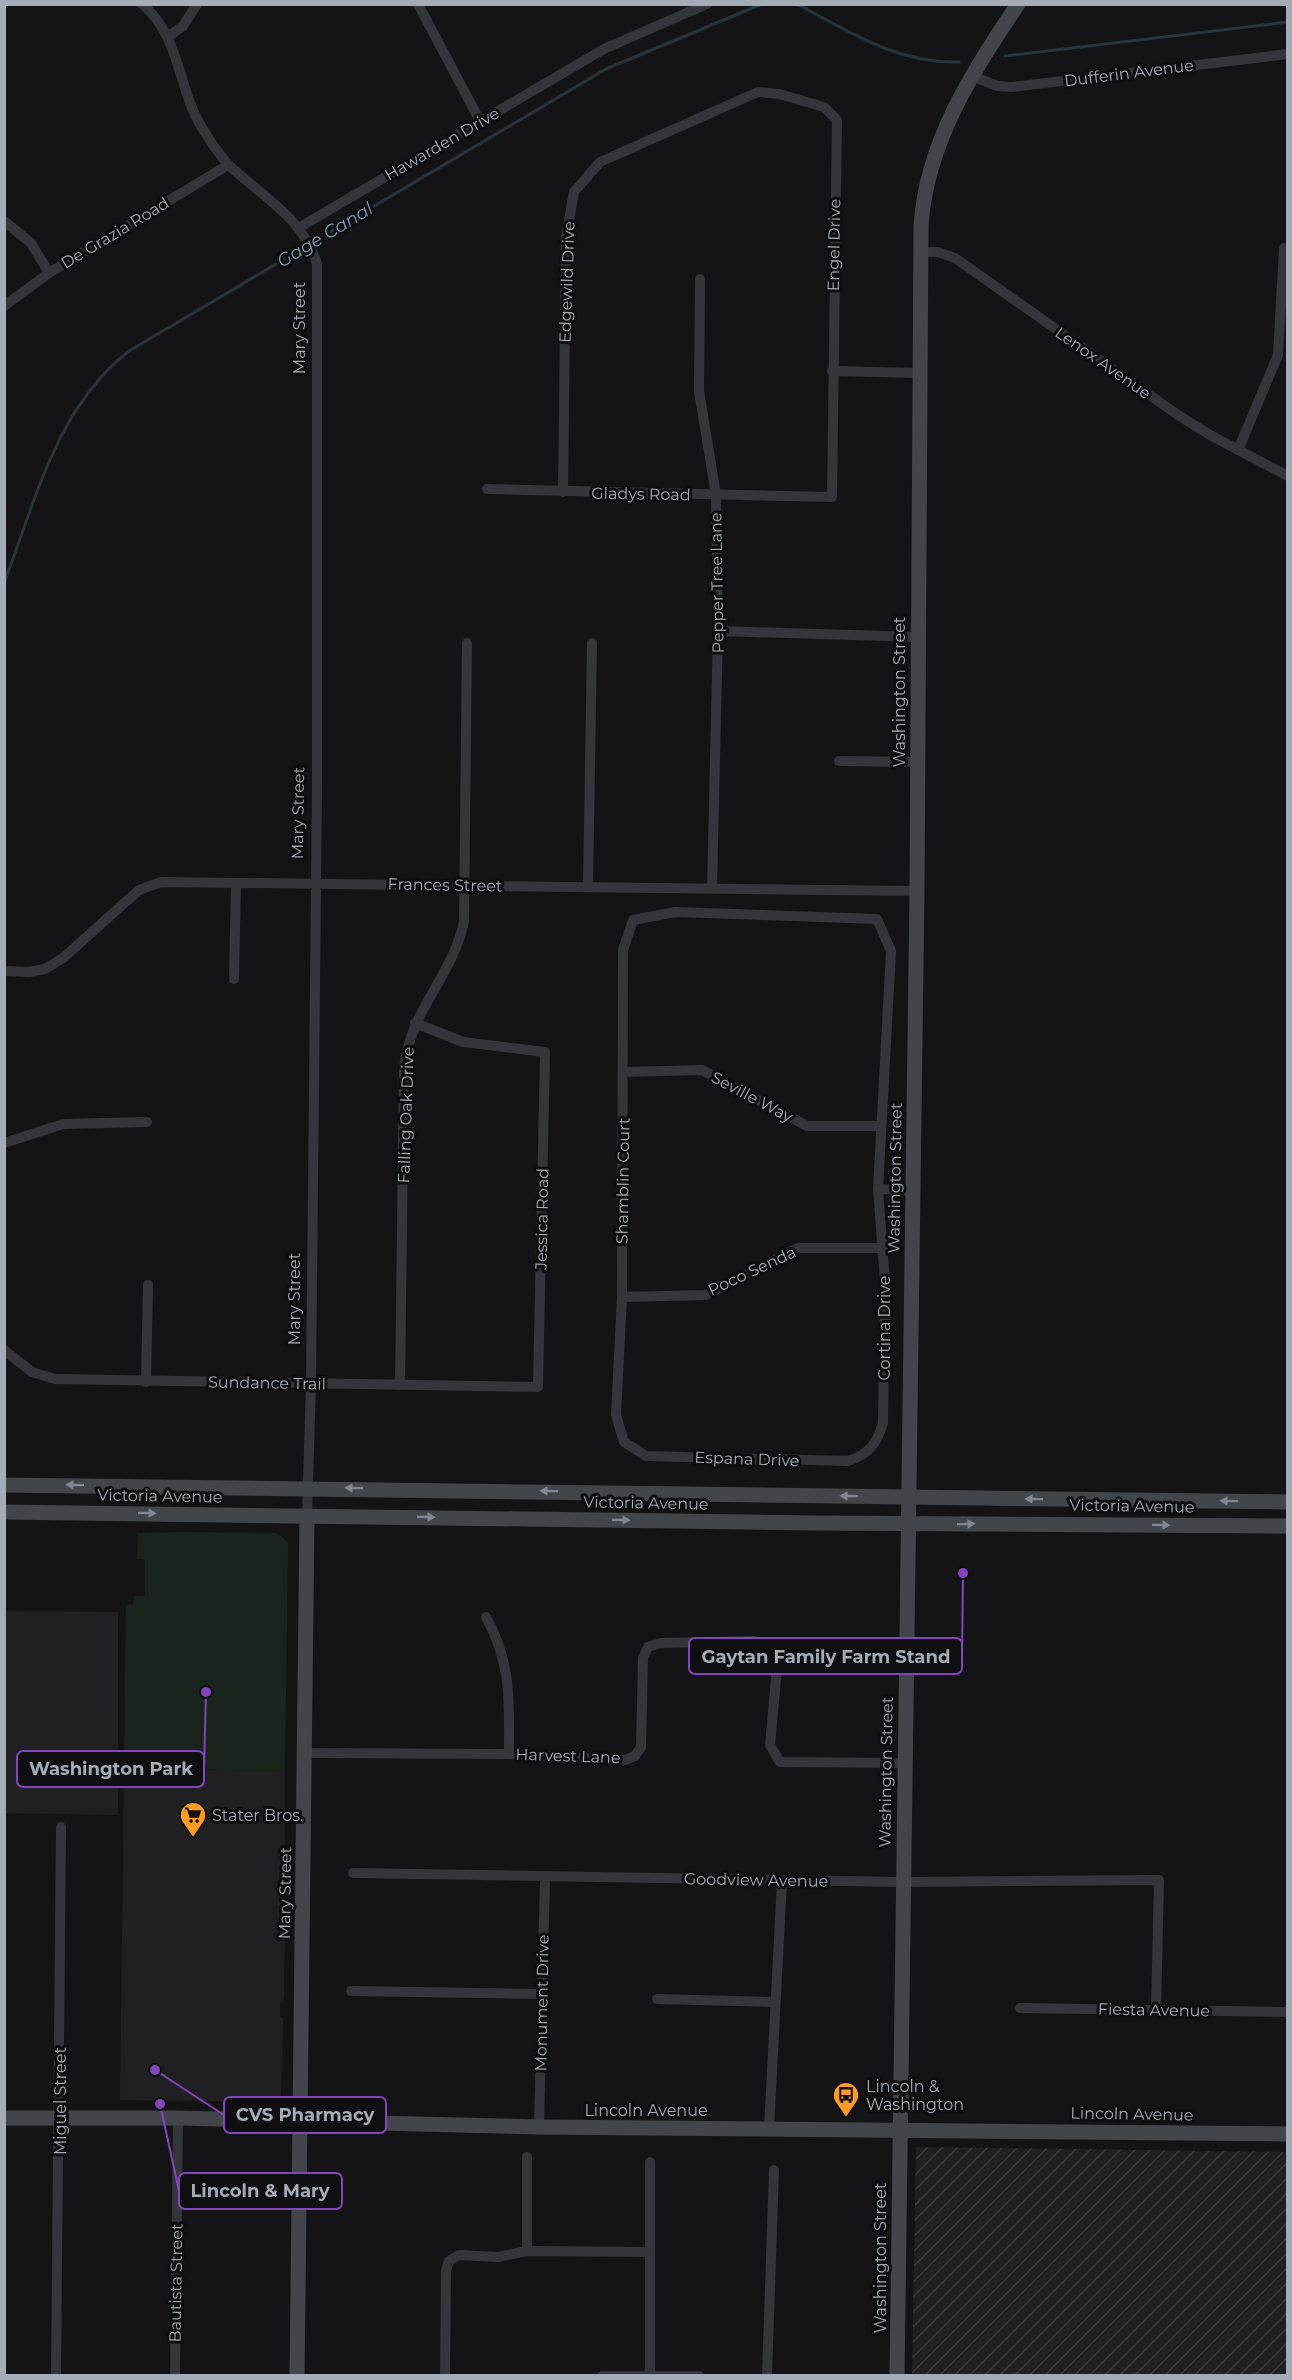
<svg xmlns="http://www.w3.org/2000/svg" width="1292" height="2380" font-family="Montserrat,sans-serif">
<defs>
<pattern id="industrial-furrows" width="10" height="10" patternUnits="userSpaceOnUse" patternTransform="scale(1.5)"><rect width="10" height="10" fill="#202023"/><path d="M-1 1l2-2M0 10L10 0M9 11l2-2" fill="none" stroke="#3d3e41"/></pattern>
</defs>
<rect width="100%" height="100%" fill="#141416"/>
<!-- built -->
<g fill="#202023">
<polygon points="5,1611 118,1612 118,1815 5,1813"/>
<polygon points="124,1768 285,1771 285,1887 281,1890 281,1904 285,1907 284,1999 280,2001 280,2016 283,2019 281,2095 275,2102 120,2100"/>
</g>
<!-- industrial -->
<polygon fill="url(#industrial-furrows)" points="916,2147 1287,2152 1287,2375 912,2375"/>
<!-- green -->
<polygon fill="#1b241c" points="180,1532 278,1533 288,1543 285,1771 124,1768 126,1605 133,1604 134,1596 145,1596 145,1560 137,1559 138,1533"/>
<g fill="none" stroke-linecap="round" stroke-linejoin="round">
<!-- stream -->
<g stroke="#29353b" stroke-width="3">
<path d="M 797,4 C 850,32 898,64 959,62"/>
<polyline points="1005,56 1288,22"/>
<path d="M 4,583 C 36,500 56,408 129,351 L 606,69 L 762,4"/>
</g>
<!-- street -->
<g stroke="#34363b" stroke-width="10">
<path d="M 142,4 C 182,37 177,93 206,134 C 213,145 221,158 231,167 C 263,197 304,219 317,264 L 317,787 L 311,1384 L 307,1516"/>
<polyline points="418,4 480,121"/>
<polyline points="169,36 183,26 197,4"/>
<polyline points="972,76 997,86 1012,87 1288,54"/>
<polyline points="4,221 31,243 49,273"/>
<polyline points="300,227 604,49 707,4"/>
<polyline points="921,252 938,252 955,258 1178,415 1210,435 1288,476"/>
<polyline points="700,279 699,391 716,495 718,631 712,888"/>
<polyline points="4,306 49,273 228,165"/>
<polyline points="832,371 919,373"/>
<polyline points="1238,450 1278,355 1284,248 1288,249"/>
<polyline points="487,489 832,497 837,120 824,107 779,94 758,92 600,162 574,192 566,237 563,492"/>
<polyline points="718,631 918,637"/>
<polyline points="839,761 917,762"/>
<polyline points="588,887 592,643"/>
<path d="M 675,912 L 877,919 L 891,951 L 878,1189 L 885,1283 L 883,1423 C 877,1444 869,1454 848,1461 L 646,1456 L 624,1442 L 616,1415 L 622,1297 L 623,950 L 633,920 Z"/>
<polyline points="4,971 29,972 45,969 63,958 139,890 161,882 917,891"/>
<polyline points="234,979 236,883"/>
<polyline points="624,1072 702,1070 807,1126 880,1126"/>
<polyline points="4,1143 63,1124 147,1122"/>
<polyline points="878,1189 912,1190"/>
<polyline points="622,1297 706,1295 798,1248 883,1248"/>
<polyline points="4,1350 32,1372 55,1379 538,1387 545,1052 463,1042 415,1023"/>
<polyline points="146,1382 148,1285"/>
<path d="M 400,1385 L 404,1068 C 411,1007 452,979 464,921 L 467,643"/>
<path d="M 486,1617 C 512,1664 509,1702 509,1754"/>
<polyline points="305,1753 509,1754 625,1760 635,1756 641,1747 643,1658 648,1647 661,1643 755,1641 770,1645 778,1657 770,1745 780,1762 905,1763"/>
<polyline points="353,1873 902,1882 1159,1880 1156,2010"/>
<polyline points="351,1991 542,1994"/>
<polyline points="657,1999 774,2002"/>
<polyline points="1020,2008 1288,2012"/>
<polyline points="539,2127 545,1878"/>
<polyline points="769,2129 782,1881"/>
<polyline points="527,2251 527,2157"/>
<polyline points="650,2375 650,2162"/>
<polyline points="56,2376 61,1827"/>
<polyline points="175,2376 178,2118"/>
<polyline points="445,2376 446,2271 449,2261 459,2255 498,2257 527,2251 649,2252"/>
<polyline points="602,2376 699,2376"/>
<polyline points="767,2376 774,2170"/>
</g>
<!-- secondary -->
<g stroke="#42464b" stroke-width="15">
<polyline points="4,1485 1288,1502"/>
<polyline points="4,1512 813,1523 1288,1526"/>
<polyline points="4,2118 178,2118 539,2127 1288,2134"/>
<polyline points="297,2376 307,1516"/>
<path d="M 897,2376 L 917,891 L 921,225 C 927,141 972,73 1018,4"/>
</g>
</g>
<!-- one-way arrows -->
<defs><path id="oneway-solid" d="M-6-.8H1V-3.2L6.5 0L1 3.2V.8H-6Z" transform="scale(1.5)"/></defs>
<g fill="#828891">
<use href="#oneway-solid" transform="translate(75 1485) rotate(-179)"/>
<use href="#oneway-solid" transform="translate(354 1488) rotate(-179)"/>
<use href="#oneway-solid" transform="translate(549 1491) rotate(-179)"/>
<use href="#oneway-solid" transform="translate(849 1496) rotate(-179)"/>
<use href="#oneway-solid" transform="translate(1034 1499) rotate(-179)"/>
<use href="#oneway-solid" transform="translate(1229 1501) rotate(-179)"/>
<use href="#oneway-solid" transform="translate(147 1513) rotate(1)"/>
<use href="#oneway-solid" transform="translate(426 1517) rotate(1)"/>
<use href="#oneway-solid" transform="translate(621 1520) rotate(1)"/>
<use href="#oneway-solid" transform="translate(966 1524) rotate(-1)"/>
<use href="#oneway-solid" transform="translate(1161 1525) rotate(1)"/>
</g>
<!-- icons -->
<defs>
<g id="supermarket-pin" transform="scale(1.35)"><path d="M0 17L-7.5 6A9.5 9.5 0 1 1 7.5 6Z" fill="#ff9a23" stroke="#0f0f11"/><path d="M-6-5.5h2.5l.6 2H6L4.5 2H-2.5L-4.4-4H-6ZM-1.5 3.2a1.3 1.3 0 1 0 .1 0ZM3 3.2a1.3 1.3 0 1 0 .1 0Z" fill="#111"/></g>
<g id="bus-pin" transform="scale(1.35)"><path d="M0 17L-7.5 6A9.5 9.5 0 1 1 7.5 6Z" fill="#ff9a23" stroke="#0f0f11"/><path d="M-5-6H5V4H4V6H2V4H-2V6H-4V4H-5ZM-3.5-4V0h7V-4ZM-3.5 1.2v1.5H-2V1.2ZM2 1.2v1.5H3.5V1.2Z" fill="#111"/></g>
</defs>
<g fill-rule="evenodd">
<use href="#supermarket-pin" x="193" y="1815"/>
<use href="#bus-pin" x="846" y="2095"/>
</g>
<g text-anchor="middle" dominant-baseline="central" stroke-width="6" stroke-linejoin="round" paint-order="stroke">
<!-- street labels -->
<g font-size="16" fill="#a4acb7" stroke="#0f0f11">
<text transform="translate(1129 73) rotate(-7)">Dufferin Avenue</text>
<text transform="translate(442 144) rotate(-30)">Hawarden Drive</text>
<text transform="translate(115 233) rotate(-31)">De Grazia Road</text>
<text transform="translate(834 245) rotate(-89)">Engel Drive</text>
<text transform="translate(567 282) rotate(-88)">Edgewild Drive</text>
<text transform="translate(299 328) rotate(-90)">Mary Street</text>
<text transform="translate(1103 363) rotate(35)">Lenox Avenue</text>
<text transform="translate(641 494) rotate(1)">Gladys Road</text>
<text transform="translate(717 583) rotate(-91)">Pepper Tree Lane</text>
<text transform="translate(899 692) rotate(-90)">Washington Street</text>
<text transform="translate(298 813) rotate(-89)">Mary Street</text>
<text transform="translate(445 885) rotate(1)">Frances Street</text>
<text transform="translate(752 1097) rotate(28)">Seville Way</text>
<text transform="translate(406 1115) rotate(-88)">Falling Oak Drive</text>
<text transform="translate(895 1178) rotate(-89)">Washington Street</text>
<text transform="translate(623 1181) rotate(-89)">Shamblin Court</text>
<text transform="translate(542 1219) rotate(-89)">Jessica Road</text>
<text transform="translate(752 1271) rotate(-25)">Poco Senda</text>
<text transform="translate(294 1299) rotate(-90)">Mary Street</text>
<text transform="translate(884 1328) rotate(-90)">Cortina Drive</text>
<text transform="translate(267 1383) rotate(1)">Sundance Trail</text>
<text transform="translate(747 1459) rotate(2)">Espana Drive</text>
<text transform="translate(160 1496) rotate(1)">Victoria Avenue</text>
<text transform="translate(646 1503) rotate(1)">Victoria Avenue</text>
<text transform="translate(1132 1506) rotate(1)">Victoria Avenue</text>
<text transform="translate(568 1756) rotate(2)">Harvest Lane</text>
<text transform="translate(886 1772) rotate(-89)">Washington Street</text>
<text transform="translate(756 1880) rotate(1)">Goodview Avenue</text>
<text transform="translate(285 1893) rotate(-89)">Mary Street</text>
<text transform="translate(542 2003) rotate(-89)">Monument Drive</text>
<text transform="translate(1154 2010) rotate(1)">Fiesta Avenue</text>
<text transform="translate(60 2101) rotate(-90)">Miguel Street</text>
<text x="646" y="2110">Lincoln Avenue</text>
<text transform="translate(1132 2114) rotate(1)">Lincoln Avenue</text>
<text transform="translate(880 2258) rotate(-90)">Washington Street</text>
<text transform="translate(176 2283) rotate(-89)">Bautista Street</text>
</g>
<!-- poi labels -->
<g font-size="16" fill="#a4acb7" stroke="#0f0f11" text-anchor="start">
<text x="212" y="1815">Stater Bros.</text>
<text x="866" y="2086">Lincoln &amp;<tspan x="866" dy="18">Washington</tspan></text>
</g>
<!-- water labels -->
<g font-size="18" font-style="italic" fill="#78a0b6" stroke="#0f0f11">
<text transform="translate(325 235) rotate(-31)">Gage Canal</text>
</g>
</g>
<!-- callouts -->
<path fill="none" stroke="#8346bd" stroke-width="2" d="M963 1573L962 1656M206 1692L204 1769M155 2070L224 2115M160 2104L179 2191"/>
<g fill="#8346bd" stroke="#0f0f11" stroke-width="2">
<circle cx="963" cy="1573" r="6"/>
<circle cx="206" cy="1692" r="6"/>
<circle cx="155" cy="2070" r="6"/>
<circle cx="160" cy="2104" r="6"/>
</g>
<g fill="#0f0f11" stroke="#8346bd" stroke-width="2">
<rect x="689" y="1638" width="273" height="36" rx="6"/>
<rect x="17" y="1751" width="187" height="36" rx="6"/>
<rect x="224" y="2097" width="162" height="36" rx="6"/>
<rect x="179" y="2173" width="163" height="36" rx="6"/>
</g>
<g font-size="18" text-anchor="middle" font-weight="bold" fill="#a4acb7">
<text x="826" y="1663">Gaytan Family Farm Stand</text>
<text x="111" y="1775">Washington Park</text>
<text x="305" y="2121">CVS Pharmacy</text>
<text x="260" y="2197">Lincoln &amp; Mary</text>
</g>
<!-- border -->
<rect width="1292" height="2380" fill="none" stroke="#a4acb7" stroke-width="12"/>
</svg>
